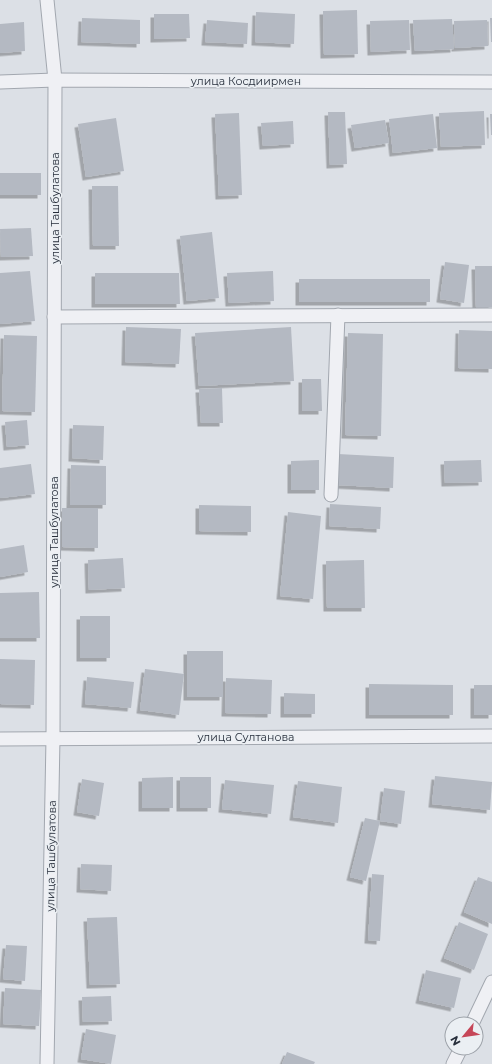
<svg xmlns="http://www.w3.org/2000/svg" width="492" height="1064" font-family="Montserrat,sans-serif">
<defs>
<filter id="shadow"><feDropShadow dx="-3.5" dy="3.5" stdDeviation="0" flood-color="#0004"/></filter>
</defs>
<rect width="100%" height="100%" fill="#dce0e6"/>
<!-- building -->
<g fill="#b4b9c2" filter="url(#shadow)">
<polygon points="357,10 358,54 324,55 323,11"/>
<polygon points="256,12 295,14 294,44 255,42"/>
<polygon points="154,14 189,14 190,38 154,39"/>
<polygon points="82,18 140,20 140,44 81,42"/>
<polygon points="490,18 492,18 492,42 491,42"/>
<polygon points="452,19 454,49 415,51 413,20"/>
<polygon points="207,20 248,23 247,44 205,42"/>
<polygon points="409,20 410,50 371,52 370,21"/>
<polygon points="487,20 488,46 455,48 454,21"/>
<polygon points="24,22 25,51 0,53 0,24"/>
<polygon points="484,111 485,145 441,147 439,113"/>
<polygon points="328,112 345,112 347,164 330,165"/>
<polygon points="239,113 242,195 219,196 215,114"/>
<polygon points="433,114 437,148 393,153 389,119"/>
<polygon points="490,114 492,114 492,135 491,135"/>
<polygon points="116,118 124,171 86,177 78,124"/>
<polygon points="385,120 389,143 355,148 351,125"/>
<polygon points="293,121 294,144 263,146 261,123"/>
<rect x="0" y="173" width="41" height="22"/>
<polygon points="92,186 118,186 119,246 93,246"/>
<polygon points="31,228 33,256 1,257 0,229"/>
<polygon points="212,232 219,298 187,301 180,236"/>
<polygon points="445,262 469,265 464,303 440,299"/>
<polygon points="475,266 492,266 492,307 476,308"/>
<polygon points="30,271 35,321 0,324 0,273"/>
<polygon points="273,271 274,301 229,303 227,273"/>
<polygon points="95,273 179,273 180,304 95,304"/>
<rect x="299" y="279" width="131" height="23"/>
<polygon points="126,327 181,329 179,364 125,362"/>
<polygon points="291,327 294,381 199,386 195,333"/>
<polygon points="459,330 492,331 492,369 458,368"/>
<polygon points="348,333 383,334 381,436 345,435"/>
<polygon points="4,335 37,336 35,412 2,411"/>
<polygon points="302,379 321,379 322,411 302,411"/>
<polygon points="222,388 223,423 201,423 199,389"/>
<polygon points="27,420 29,445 7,447 5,422"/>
<polygon points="73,425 104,426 103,460 72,458"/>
<polygon points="338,454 394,457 393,488 337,485"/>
<polygon points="319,460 319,490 291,490 291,461"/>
<polygon points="481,460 482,482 445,483 444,461"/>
<polygon points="31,464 35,494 0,498 0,468"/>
<polygon points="71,465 106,466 106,505 70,505"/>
<polygon points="330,504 381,507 380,529 329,526"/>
<polygon points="199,505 251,506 251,532 199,531"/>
<polygon points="62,508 98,508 98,548 62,547"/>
<polygon points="288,512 321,516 313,599 280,596"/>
<polygon points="24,545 28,572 0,577 0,549"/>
<polygon points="123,558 125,588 89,590 88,560"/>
<polygon points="364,560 365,608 327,608 326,561"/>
<polygon points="39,592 40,638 0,638 0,593"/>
<rect x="80" y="616" width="30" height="42"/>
<rect x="187" y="651" width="36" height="46"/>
<polygon points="0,659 35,660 34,705 0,704"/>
<polygon points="145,669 184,674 179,715 140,710"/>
<polygon points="87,677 134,682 131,708 85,704"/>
<polygon points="226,678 272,680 271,714 225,713"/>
<polygon points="369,684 453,685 453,715 369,715"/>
<rect x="474" y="685" width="18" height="30"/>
<polygon points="284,693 315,694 315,714 284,714"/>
<polygon points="435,776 492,782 490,810 432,804"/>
<polygon points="173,777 173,808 142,808 142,778"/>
<rect x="180" y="777" width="31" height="31"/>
<polygon points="82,779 104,783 99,816 77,812"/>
<polygon points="225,780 274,785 271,814 222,809"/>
<polygon points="298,781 342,787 338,823 293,817"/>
<polygon points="384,788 405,791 401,824 380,821"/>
<polygon points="365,818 380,821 366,881 350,877"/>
<polygon points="81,864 112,865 111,891 80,889"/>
<polygon points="372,874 384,875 380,941 368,940"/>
<polygon points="478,877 492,882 492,924 464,912"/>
<polygon points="117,917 120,984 90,985 87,918"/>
<polygon points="459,922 488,934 474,970 444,958"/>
<polygon points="6,945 27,946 25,981 3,979"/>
<polygon points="426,970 461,978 454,1008 419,1000"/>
<polygon points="5,988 41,990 39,1026 3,1024"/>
<polygon points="111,996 112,1021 83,1022 82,997"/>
<polygon points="86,1029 116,1035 111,1064 81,1059"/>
<polygon points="287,1052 315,1062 314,1064 282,1064"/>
</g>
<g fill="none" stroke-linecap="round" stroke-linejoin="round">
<!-- minor casing -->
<g stroke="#a2a7af" stroke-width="15">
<g id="minor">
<polyline points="0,82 55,80 492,82"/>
<polyline points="54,317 492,315"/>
<polyline points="331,495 338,315"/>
<polyline points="0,739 492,736"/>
<polyline points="472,1024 492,982"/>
<polyline points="47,1064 53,738 55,80 47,0"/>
<polyline points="453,1064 461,1048"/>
</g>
</g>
<!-- minor -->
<use href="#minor" stroke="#eff0f4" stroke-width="13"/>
</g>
<g text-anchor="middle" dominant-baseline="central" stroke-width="3" stroke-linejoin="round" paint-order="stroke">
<!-- street labels -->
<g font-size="11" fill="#272e3b" stroke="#ebeff3">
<text x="246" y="81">улица Косдиирмен</text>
<text transform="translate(55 208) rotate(-90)">улица Ташбулатова</text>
<text transform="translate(54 532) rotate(-90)">улица Ташбулатова</text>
<text x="246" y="737">улица Султанова</text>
<text transform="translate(51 856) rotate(-89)">улица Ташбулатова</text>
</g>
</g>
<!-- north arrow -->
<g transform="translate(464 1036) rotate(241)"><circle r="19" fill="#ebeff3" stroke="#9da2a9"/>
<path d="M0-3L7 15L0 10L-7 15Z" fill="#c64658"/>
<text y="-6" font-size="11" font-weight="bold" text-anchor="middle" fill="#272e3b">N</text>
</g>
</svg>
